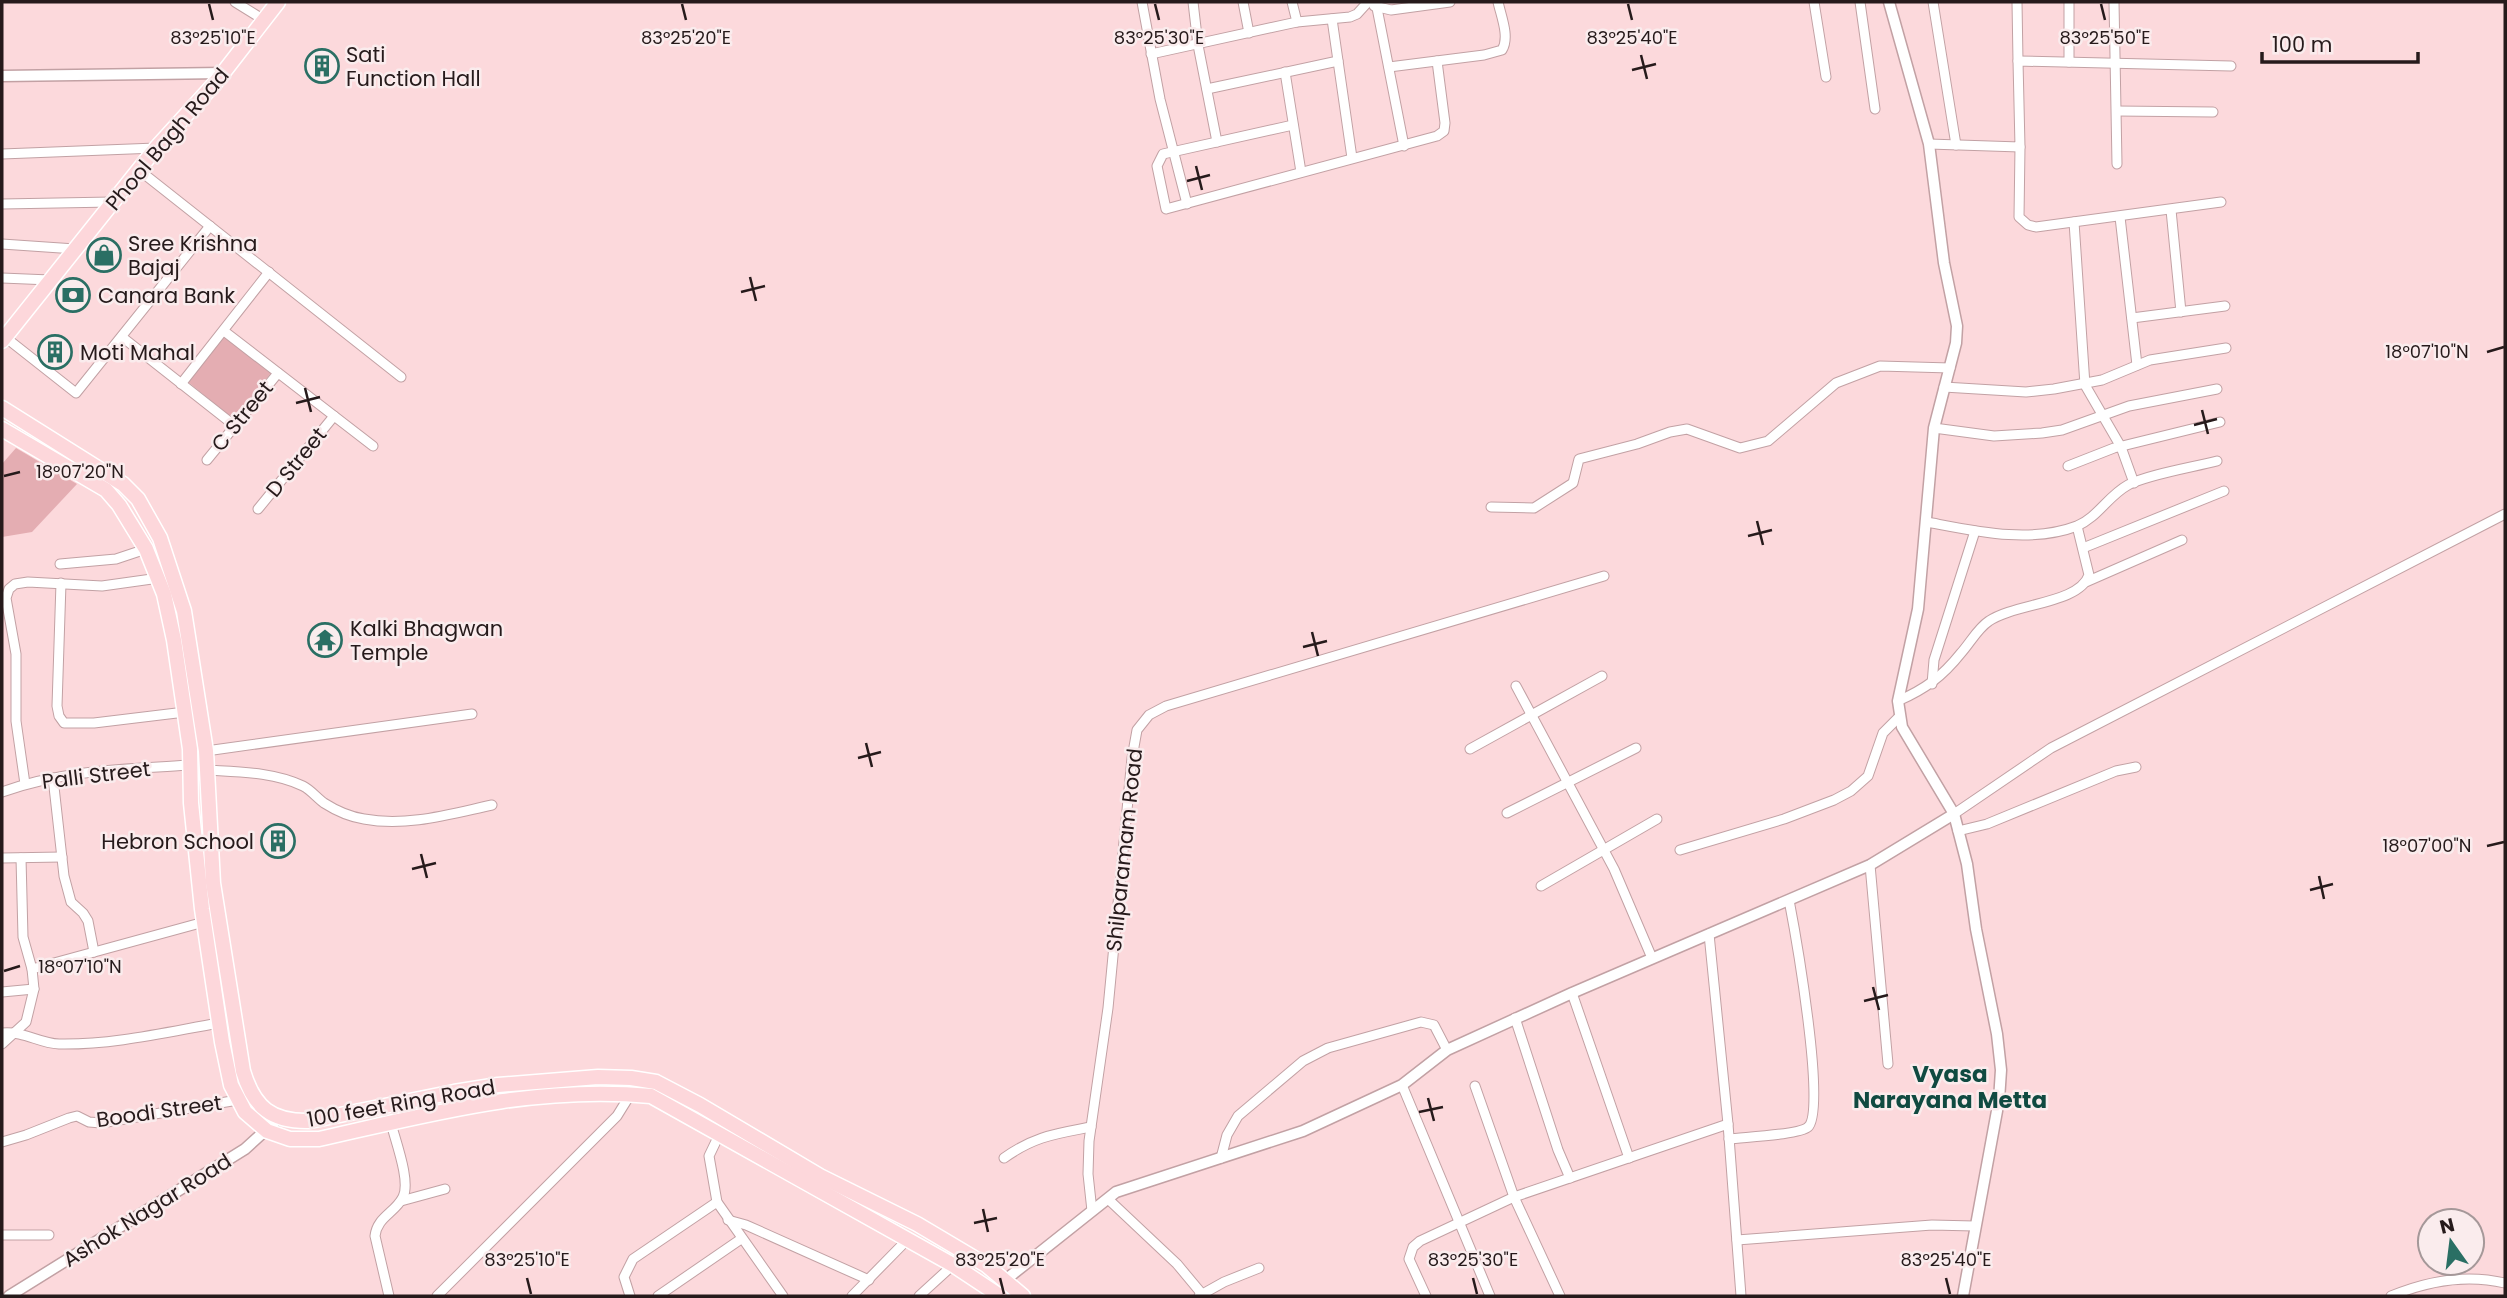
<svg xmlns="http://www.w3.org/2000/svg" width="2507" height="1298" font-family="Poppins,sans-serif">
<rect width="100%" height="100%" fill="#fcd9dc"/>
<!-- green -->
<g fill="#e4adb2">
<polygon points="224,336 271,373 233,419 187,381"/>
<polygon points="16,448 77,484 32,532 2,537 2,464"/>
</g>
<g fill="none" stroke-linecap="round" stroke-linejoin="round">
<!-- minor casing -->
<g stroke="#c2a1a4" stroke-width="11">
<g id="minor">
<polyline points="235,2 264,20"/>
<polyline points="1142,2 1160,99 1187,204"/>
<polyline points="1193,2 1198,45 1217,142"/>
<polyline points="1243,2 1249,33"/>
<polyline points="1292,2 1297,22"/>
<polyline points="1814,2 1826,77"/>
<polyline points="1860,2 1875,109"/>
<polyline points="1933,2 1956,145"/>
<polyline points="2017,2 2018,61"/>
<polyline points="2114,2 2117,164"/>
<polyline points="1374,6 1391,10 1450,2"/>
<polyline points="1377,8 1404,146"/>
<polyline points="1332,19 1352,158"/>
<polyline points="1151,54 1297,22 1350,17 1357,14 1367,3"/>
<polyline points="2069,62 2069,2"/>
<path d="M 1389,67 L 1484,55 L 1502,50 C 1510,37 1501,16 1498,2"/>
<polyline points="1285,72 1301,172"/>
<polyline points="1207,89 1338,61"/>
<polyline points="2117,111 2213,112"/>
<polyline points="1293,125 1163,154 1157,166 1166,209 1437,136 1444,131 1445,123 1437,61"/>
<polyline points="1929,144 2020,147 2018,61 2231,66"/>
<polyline points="2020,147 2019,217 2028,225 2036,227 2221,202"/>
<polyline points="2,154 156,148"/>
<polyline points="139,170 401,377"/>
<polyline points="2,204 112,202"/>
<polyline points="2171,210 2181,312"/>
<polyline points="2120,217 2137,365"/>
<polyline points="2074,222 2085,385 2121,447 2134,483"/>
<polyline points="2,244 75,249"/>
<polyline points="2,278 50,280"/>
<polyline points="2132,318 2225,306"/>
<polyline points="224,331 373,446"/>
<polyline points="5,337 76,393 210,226"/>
<polyline points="122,337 235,426"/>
<polyline points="181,384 269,272"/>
<polyline points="1944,387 2026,392 2054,389 2102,380 2150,360 2226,348"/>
<polyline points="1934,428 1994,436 2042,433 2062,430 2129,406 2217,389"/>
<polyline points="207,460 278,373"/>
<polyline points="2068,466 2114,448 2220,422"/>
<polyline points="1491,507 1534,508 1573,483 1579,459 1637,444 1670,432 1687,429 1740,448 1768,441 1836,383 1880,366 1950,368"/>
<polyline points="258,509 334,416"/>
<path d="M 1927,522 C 1975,531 2030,544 2077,526 C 2098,517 2108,496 2128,485 C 2146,475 2194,467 2217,461"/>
<polyline points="2083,548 2224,491"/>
<polyline points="60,564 116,559 146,549"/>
<polyline points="2086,582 2182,540"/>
<polyline points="61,583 57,706 59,716 64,723 94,723 185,712"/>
<polyline points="1932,684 1934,660 1975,531"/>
<polyline points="1516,686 1614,869 1652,958"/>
<path d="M 1898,701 C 1925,689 1942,677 1961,653 C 1970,643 1978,628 1989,621 C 2015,603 2079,604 2089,575 L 2077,526"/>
<polyline points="1470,749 1602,676"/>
<polyline points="206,751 472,714"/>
<path d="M 207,770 C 239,772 274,772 303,786 C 311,790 317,798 324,803 C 335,810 351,817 364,819 C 407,827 450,814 492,805"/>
<polyline points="53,778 64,876 71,902 83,913 88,921 94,952"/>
<polyline points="25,784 16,721 16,654 6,598 9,589 15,584 28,582 102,586 159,578"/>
<path d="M 2,792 C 62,770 127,769 191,765"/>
<polyline points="1507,813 1636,748"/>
<polyline points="1954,814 2051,748 2505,514"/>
<polyline points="1958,831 1987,824 2116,771 2136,767"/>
<polyline points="1680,850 1784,819 1834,800 1851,791 1868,776 1883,733 1899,717"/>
<polyline points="2,858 62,857"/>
<polyline points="1870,865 1888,1064"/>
<polyline points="1541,886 1657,819"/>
<polyline points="1709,934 1728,1124 1741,1296"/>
<polyline points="32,969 204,922"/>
<polyline points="2,992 34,989"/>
<polyline points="1572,993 1629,1158"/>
<polyline points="1515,1018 1558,1150 1570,1178"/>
<path d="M 2,1033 C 25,1031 38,1043 59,1044 C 113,1045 167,1032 219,1023"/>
<polyline points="2,1044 26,1022 34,989 32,969 23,937 21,858"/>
<polyline points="1402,1085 1490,1296"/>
<polyline points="1475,1086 1514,1197 1560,1296"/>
<polyline points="719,1135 709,1156 717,1202 783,1296"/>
<path d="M 1729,1139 C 1744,1137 1799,1135 1808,1127 C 1827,1111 1795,931 1789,900"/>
<polyline points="2,1142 26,1135 69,1118 77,1116 89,1122 101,1123 238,1100"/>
<path d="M 1004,1158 C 1035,1136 1055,1134 1091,1127"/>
<polyline points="1221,1158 1227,1135 1238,1116 1303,1061 1328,1048 1421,1022 1434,1025 1447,1050"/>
<polyline points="1108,1199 1177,1264 1202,1294"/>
<polyline points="401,1201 445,1189"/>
<polyline points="1092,1211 1088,1174 1089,1141 1108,1008 1132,758 1137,730 1149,715 1166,706 1604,576"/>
<polyline points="728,1220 746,1225 869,1280"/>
<polyline points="2,1235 49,1235"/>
<polyline points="1737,1240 1932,1225 1974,1226"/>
<path d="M 389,1296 L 375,1236 C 377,1217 395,1213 403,1197 C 411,1181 395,1140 391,1123"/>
<polyline points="437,1296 617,1116 630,1095"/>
<polyline points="630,1296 624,1277 633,1259 717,1202"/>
<polyline points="658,1296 741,1239"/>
<polyline points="852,1296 906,1241"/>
<polyline points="919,1296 953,1265"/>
<polyline points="1199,1296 1224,1282 1259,1268"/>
<polyline points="1426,1296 1409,1259 1413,1247 1420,1241 1514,1197 1728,1124"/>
<path d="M 2391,1296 C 2427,1281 2467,1274 2505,1283"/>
</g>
</g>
<!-- tertiary casing -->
<g stroke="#c2a1a4" stroke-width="13">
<g id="tertiary">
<polyline points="1889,2 1929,144 1944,263 1957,326 1956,343 1934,428 1918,609 1898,701 1902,727 1954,814 1967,864 1976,929 1997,1034 2001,1070 1999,1100 1963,1296"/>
<polyline points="2,76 223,73"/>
<polyline points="9,1296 245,1149 279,1118"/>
<polyline points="989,1296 1004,1281 1116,1192 1303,1131 1402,1085 1447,1050 1572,993 1870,865 1954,814"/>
</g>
</g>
<!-- primary casing -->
<g stroke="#fff" stroke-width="17">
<g id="primary">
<polyline points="2,341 156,148 216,82 278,2"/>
<path d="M 2,408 L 123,484 L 138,499 L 160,538 L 184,611 L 206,751 L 213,883 L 243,1071 C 254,1108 272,1122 310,1121 L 454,1092 L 498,1085 L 598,1077 L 631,1078 L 656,1082 L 700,1105 L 820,1176 L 917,1224 L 986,1265 L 1023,1296"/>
<path d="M 2,429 L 106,490 L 119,505 L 146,549 L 164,594 L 174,640 L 190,749 L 191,803 L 202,909 L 222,1042 L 231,1085 L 245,1112 L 267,1131 L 290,1139 L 319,1139 C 430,1114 536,1085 651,1096 L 953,1265 L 1000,1296"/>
</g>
</g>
<!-- minor -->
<use href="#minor" stroke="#fff" stroke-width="9"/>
<!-- tertiary -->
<use href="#tertiary" stroke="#fff" stroke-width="10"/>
<!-- primary -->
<use href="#primary" stroke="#fdd7db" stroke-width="14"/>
</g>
<!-- ticks -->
<path fill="none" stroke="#261a1b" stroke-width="2.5" d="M 209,4 L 213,20M 682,4 L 686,20M 1155,4 L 1159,20M 1628,4 L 1632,20M 2101,4 L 2105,20M 1641,55 L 1647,79M 1632,70 L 1656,64M 1196,166 L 1202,190M 1187,181 L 1210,175M 750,277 L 756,301M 741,292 L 765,286M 2487,352 L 2504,347M 305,388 L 311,412M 296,403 L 320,397M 2202,410 L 2208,434M 2194,425 L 2217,419M 4,476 L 20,472M 1757,521 L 1763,545M 1748,536 L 1772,530M 1312,632 L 1318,656M 1303,647 L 1327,641M 866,743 L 872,767M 858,758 L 881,752M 2487,846 L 2504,842M 421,854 L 427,878M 412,869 L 436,863M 2319,876 L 2324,899M 2310,890 L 2333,884M 4,971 L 20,966M 1873,987 L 1879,1010M 1864,1001 L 1888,995M 1428,1098 L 1434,1121M 1419,1112 L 1443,1107M 983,1209 L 988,1232M 974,1223 L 997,1218M 527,1278 L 531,1294M 1000,1278 L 1004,1294M 1473,1278 L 1477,1294M 1946,1278 L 1950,1294"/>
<!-- icons -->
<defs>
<g id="building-ring" transform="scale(1.75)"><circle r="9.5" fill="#faeced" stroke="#2a6f64" stroke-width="1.5"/><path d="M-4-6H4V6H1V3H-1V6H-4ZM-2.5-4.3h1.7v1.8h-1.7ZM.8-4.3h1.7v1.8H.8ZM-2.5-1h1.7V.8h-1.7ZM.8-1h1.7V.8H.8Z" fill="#2a6f64"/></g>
<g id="shop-ring" transform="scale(1.75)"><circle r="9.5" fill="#faeced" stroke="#2a6f64" stroke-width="1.5"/><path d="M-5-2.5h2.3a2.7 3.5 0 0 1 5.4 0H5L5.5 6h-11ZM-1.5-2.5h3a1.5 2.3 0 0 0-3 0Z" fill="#2a6f64"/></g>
<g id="bank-ring" transform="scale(1.75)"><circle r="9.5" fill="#faeced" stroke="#2a6f64" stroke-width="1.5"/><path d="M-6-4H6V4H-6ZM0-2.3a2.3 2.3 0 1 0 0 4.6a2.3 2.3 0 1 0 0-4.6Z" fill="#2a6f64"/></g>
<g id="temple-ring" transform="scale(1.75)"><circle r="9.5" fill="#faeced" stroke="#2a6f64" stroke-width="1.5"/><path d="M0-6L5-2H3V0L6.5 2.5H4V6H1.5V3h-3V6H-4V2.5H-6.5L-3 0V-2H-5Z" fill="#2a6f64"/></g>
</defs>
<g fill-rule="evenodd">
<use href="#building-ring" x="322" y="66"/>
<use href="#shop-ring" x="104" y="255"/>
<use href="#bank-ring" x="73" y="295"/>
<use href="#building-ring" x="55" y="352"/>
<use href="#temple-ring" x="325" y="640"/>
<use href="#building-ring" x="278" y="841"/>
</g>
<g text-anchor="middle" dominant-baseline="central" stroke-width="5" stroke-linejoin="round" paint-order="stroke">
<!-- poi labels -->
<g font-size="21" fill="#261a1b" stroke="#faeced" text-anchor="start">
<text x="346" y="54">Sati<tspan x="346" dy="24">Function Hall</tspan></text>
<text x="128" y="243">Sree Krishna<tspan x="128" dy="24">Bajaj</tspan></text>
<text x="98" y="295">Canara Bank</text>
<text x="80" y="352">Moti Mahal</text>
<text x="350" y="628">Kalki Bhagwan<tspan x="350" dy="24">Temple</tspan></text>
<text x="254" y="841" text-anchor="end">Hebron School</text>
</g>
<!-- street labels -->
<g font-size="21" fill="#261a1b" stroke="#faeced">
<text transform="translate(167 139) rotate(-50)">Phool Bagh Road</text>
<text transform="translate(242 416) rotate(-51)">C Street</text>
<text transform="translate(296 462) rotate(-51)">D Street</text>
<text transform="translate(96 775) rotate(-7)">Palli Street</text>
<text transform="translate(1124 850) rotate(-84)">Shilparamam Road</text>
<text transform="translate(401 1103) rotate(-10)">100 feet Ring Road</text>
<text transform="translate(159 1111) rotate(-8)">Boodi Street</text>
<text transform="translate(147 1210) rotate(-32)">Ashok Nagar Road</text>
</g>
<!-- neighbourhood labels -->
<g font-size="23" font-weight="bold" fill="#104a41" stroke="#faeced">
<text x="1950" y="1074">Vyasa<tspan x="1950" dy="26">Narayana Metta</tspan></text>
</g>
</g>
<g font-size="18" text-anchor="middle" fill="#261a1b" stroke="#faeced" stroke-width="5" stroke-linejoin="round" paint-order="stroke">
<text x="213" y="44">83°25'10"E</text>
<text x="686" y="44">83°25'20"E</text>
<text x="1159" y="44">83°25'30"E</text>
<text x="1632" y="44">83°25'40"E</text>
<text x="2105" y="44">83°25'50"E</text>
<text x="2427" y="358">18°07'10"N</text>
<text x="80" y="478">18°07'20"N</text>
<text x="2427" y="852">18°07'00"N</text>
<text x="80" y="973">18°07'10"N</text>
<text x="527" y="1266">83°25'10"E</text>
<text x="1000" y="1266">83°25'20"E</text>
<text x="1473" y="1266">83°25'30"E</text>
<text x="1946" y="1266">83°25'40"E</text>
</g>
<!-- border -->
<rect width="2507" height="1298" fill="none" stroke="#261a1b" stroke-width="7"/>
<!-- north arrow -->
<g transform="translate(2451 1242) rotate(346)"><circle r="33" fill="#faeced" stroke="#a59899" stroke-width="2"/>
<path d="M0-5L12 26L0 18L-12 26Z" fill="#2a6f64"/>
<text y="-10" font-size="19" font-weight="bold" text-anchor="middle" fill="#261a1b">N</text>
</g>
<!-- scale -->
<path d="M2262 52v10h156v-10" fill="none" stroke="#261a1b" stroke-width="3.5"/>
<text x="2272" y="52" font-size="21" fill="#261a1b" stroke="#faeced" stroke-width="5" paint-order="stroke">100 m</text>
</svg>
